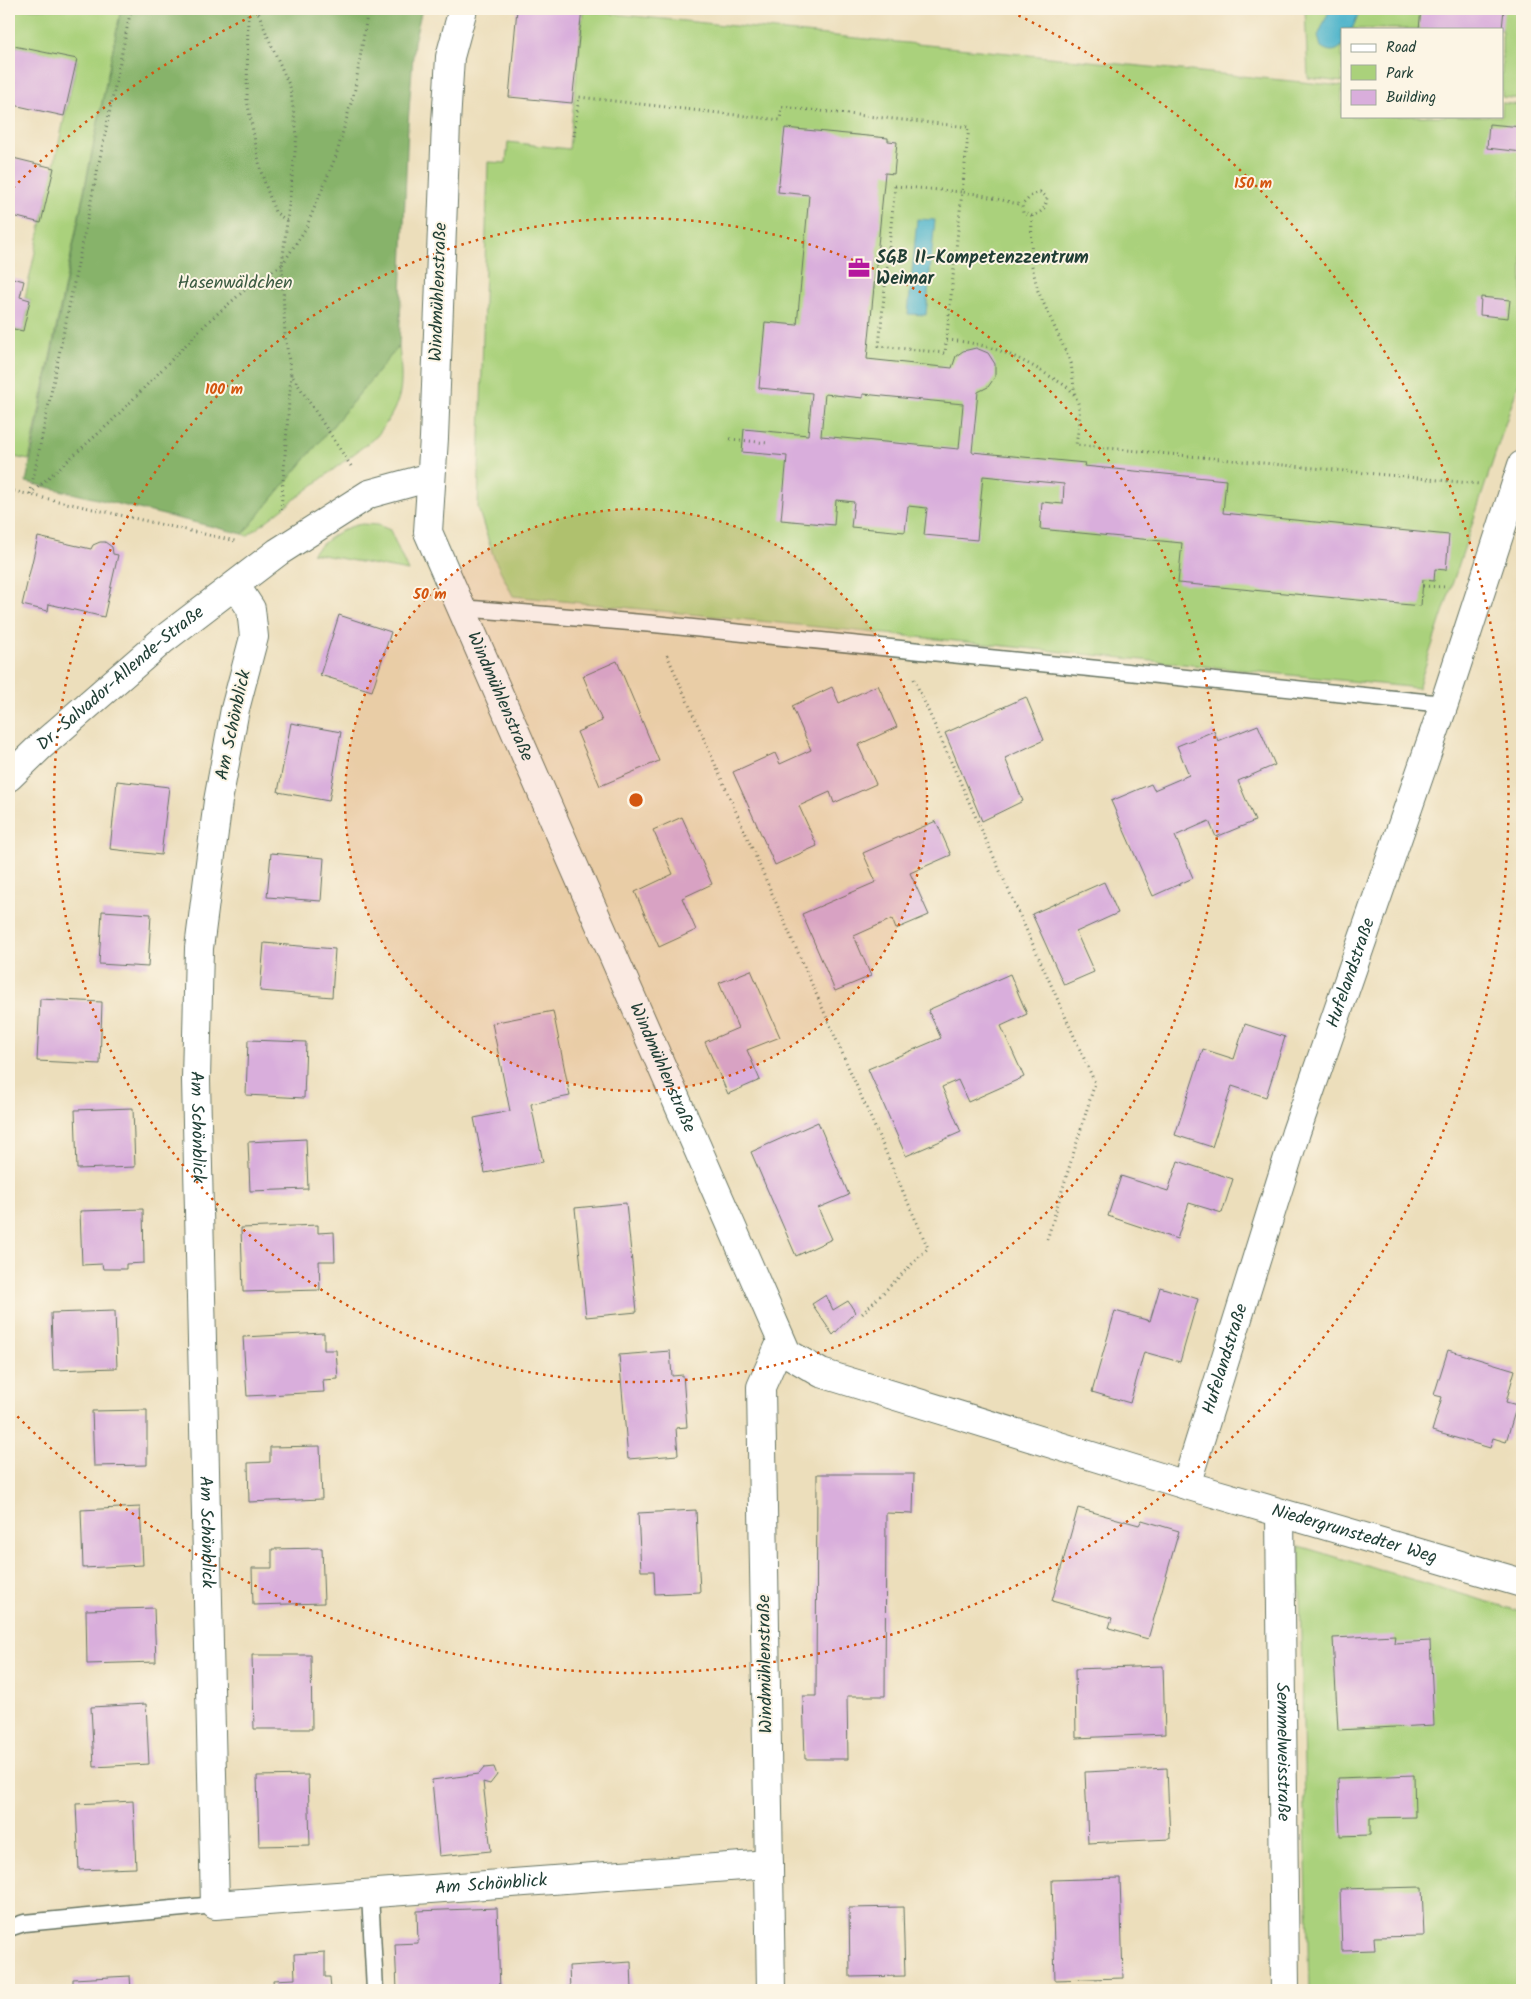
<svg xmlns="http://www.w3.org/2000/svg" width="1531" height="1999" font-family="Kalam,sans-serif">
<rect width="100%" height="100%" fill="#fcf5e5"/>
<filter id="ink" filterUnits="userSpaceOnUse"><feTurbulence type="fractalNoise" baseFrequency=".02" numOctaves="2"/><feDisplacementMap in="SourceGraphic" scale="10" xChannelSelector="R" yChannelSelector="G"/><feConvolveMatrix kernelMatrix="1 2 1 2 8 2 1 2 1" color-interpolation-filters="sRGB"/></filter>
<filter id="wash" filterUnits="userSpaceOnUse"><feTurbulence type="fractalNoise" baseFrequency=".0096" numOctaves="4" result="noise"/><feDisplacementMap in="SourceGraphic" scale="20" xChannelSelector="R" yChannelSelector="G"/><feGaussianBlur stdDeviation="1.12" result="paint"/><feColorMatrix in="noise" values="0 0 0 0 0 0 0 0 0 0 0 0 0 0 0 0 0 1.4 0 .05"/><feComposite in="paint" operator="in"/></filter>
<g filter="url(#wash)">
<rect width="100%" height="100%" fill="#ecdebb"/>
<!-- green -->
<g fill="#aad17b" stroke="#648758">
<polygon points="9,9 121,9 29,460 9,456 9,335 10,328 23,331 30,300 25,298 77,60 9,45"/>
<polygon points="1305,9 1522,9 1522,99 1502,97 1502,29 1342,29 1342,82 1308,78"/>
<polygon points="583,11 1342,86 1342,116 1502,116 1502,103 1522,105 1522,373 1418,688 513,596 494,558 478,508 488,162 506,163 508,142 569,149"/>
<path d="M 399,346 C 403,389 404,400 377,436 L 247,536 L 243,534 Z"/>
<path d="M 362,524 L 378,525 L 390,530 L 408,571 L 312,553 C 328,539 341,527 362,524 Z"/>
<polygon points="1299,1546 1522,1612 1522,1990 1309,1990"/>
</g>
<!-- forest -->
<polygon fill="#87b36b" stroke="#537850" points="121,9 422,9 414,42 408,124 399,346 243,534 26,482"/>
<!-- water -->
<g fill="#4cb3ca" stroke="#36787f">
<path d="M 1330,9 L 1361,9 L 1352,29 L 1342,29 L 1342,46 C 1335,53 1329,52 1321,47 L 1318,36 Z"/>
<polygon points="917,219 935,220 926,315 908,314"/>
</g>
<g id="blocks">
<!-- building -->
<g fill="#d9aedc" fill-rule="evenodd">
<polygon points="517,9 582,9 572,103 509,97"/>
<polygon points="1421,9 1504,9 1502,29 1419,29"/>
<polygon points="9,45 77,59 64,116 9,104"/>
<polygon points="1489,124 1522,127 1522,152 1487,148"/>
<path d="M 785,128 L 888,138 L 888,141 L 897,142 L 894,174 L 885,173 L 867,359 L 952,368 L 956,356 L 963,351 L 976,348 L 988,353 L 995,364 L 995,377 L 988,387 L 978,392 L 972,452 L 1085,463 L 1084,466 L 1226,480 L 1223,513 L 1449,535 L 1446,570 L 1435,569 L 1434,581 L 1423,580 L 1421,606 L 1178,583 L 1182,543 L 1040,529 L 1042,502 L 1063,504 L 1064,484 L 983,476 L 977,540 L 924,535 L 927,508 L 908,506 L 905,532 L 851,527 L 854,502 L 836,500 L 834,525 L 781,520 L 787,456 L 742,452 L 744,429 L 808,435 L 812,393 L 759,388 L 765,322 L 797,325 L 809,195 L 778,192 ZM 825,394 L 863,398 L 863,394 L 963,404 L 959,449 L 821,436 Z"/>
<polygon points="9,157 54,168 41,223 9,215"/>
<polygon points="9,277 24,281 20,297 30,300 23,331 9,328"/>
<polygon points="1481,297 1510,300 1508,318 1480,315"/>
<polygon points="38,537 91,549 93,545 100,542 105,542 112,547 113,554 118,555 104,617 49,604 48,611 22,605"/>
<polygon points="339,615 391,632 372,691 320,675"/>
<polygon points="617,661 659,761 600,786 577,732 602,721 583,676"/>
<polygon points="878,685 897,727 858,745 876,784 834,803 830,792 799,806 817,846 775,865 733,772 775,753 780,764 811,750 792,706 832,687 839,703"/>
<polygon points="1026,697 1044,740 1005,758 1023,801 982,821 945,733"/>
<polygon points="291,723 341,732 329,801 278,792"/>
<polygon points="1258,725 1275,765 1238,781 1255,821 1216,837 1209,821 1175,836 1193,878 1153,896 1111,801 1151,784 1154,790 1189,775 1177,746 1214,731 1218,741"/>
<polygon points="117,781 169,787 161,855 110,849"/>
<polygon points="682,817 712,884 682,898 696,930 659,947 635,892 673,874 653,830"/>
<polygon points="936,821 951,855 910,873 929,915 896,929 892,919 854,936 871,976 835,991 802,914 876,882 863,853"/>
<polygon points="271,853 324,858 321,901 267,897"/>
<polygon points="1104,882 1118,913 1076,932 1094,972 1064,985 1032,914"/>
<polygon points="102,911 151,914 148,967 99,964"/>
<polygon points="264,943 335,949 332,997 260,991"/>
<polygon points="751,970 780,1037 747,1050 760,1080 728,1094 705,1042 738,1028 719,983"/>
<polygon points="1010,974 1027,1014 1001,1026 1024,1077 968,1102 958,1080 942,1087 961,1132 906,1156 868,1069 941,1038 928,1010"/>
<polygon points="40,999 102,1002 100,1064 37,1061"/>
<polygon points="553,1011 570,1096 531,1104 543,1162 485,1173 474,1118 510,1111 492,1023"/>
<polygon points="1245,1024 1285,1037 1266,1097 1232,1086 1212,1147 1175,1135 1203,1049 1234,1059"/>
<polygon points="248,1040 306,1042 304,1098 246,1095"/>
<polygon points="133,1108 135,1167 77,1169 75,1110"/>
<polygon points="818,1122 849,1195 818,1208 832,1239 796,1256 751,1152"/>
<polygon points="306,1139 308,1189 250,1191 248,1142"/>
<polygon points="1178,1161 1233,1179 1222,1213 1189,1203 1177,1239 1108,1216 1121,1176 1168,1191"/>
<polygon points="626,1203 637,1312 586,1317 575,1208"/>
<polygon points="143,1209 144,1263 126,1264 126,1269 103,1269 102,1264 82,1265 80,1211"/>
<polygon points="318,1225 318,1233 334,1232 335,1261 319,1261 320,1290 243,1292 241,1228"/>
<polygon points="1160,1287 1198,1299 1180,1362 1144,1352 1130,1403 1092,1392 1115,1311 1150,1321"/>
<polygon points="826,1295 833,1310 848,1301 855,1312 833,1335 812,1304"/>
<polygon points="115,1311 117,1368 53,1370 51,1313"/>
<polygon points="324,1333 324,1350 336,1350 338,1379 323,1380 324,1392 247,1396 243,1337"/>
<polygon points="1448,1350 1515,1370 1506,1402 1517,1405 1506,1442 1493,1438 1490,1448 1432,1431 1442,1397 1434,1395"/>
<polygon points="670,1351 672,1376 683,1375 687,1427 676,1428 678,1455 628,1459 619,1355"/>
<polygon points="147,1410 147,1465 94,1466 92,1411"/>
<polygon points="320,1446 322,1499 249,1502 248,1463 270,1462 270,1447"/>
<polygon points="817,1474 914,1474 913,1514 886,1513 885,1696 847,1696 848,1759 805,1759 803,1696 816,1696"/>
<polygon points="140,1507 143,1565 83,1568 81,1510"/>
<polygon points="1078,1508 1139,1525 1142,1520 1179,1531 1148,1639 1109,1628 1112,1618 1052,1601"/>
<polygon points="696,1510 700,1592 655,1594 654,1571 641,1571 638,1513"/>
<polygon points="322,1548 324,1603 253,1605 252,1568 272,1568 272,1549"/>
<polygon points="154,1608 156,1662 87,1664 86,1610"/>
<polygon points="1395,1635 1394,1643 1430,1641 1434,1725 1338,1730 1333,1638"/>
<polygon points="252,1655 311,1655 312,1729 254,1729"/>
<polygon points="1163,1666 1165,1734 1076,1738 1075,1669"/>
<polygon points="146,1704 149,1764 94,1767 91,1707"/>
<polygon points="494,1767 497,1775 490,1784 483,1782 491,1851 439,1856 432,1780 479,1774 484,1768"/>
<polygon points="1167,1768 1170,1839 1088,1843 1085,1772"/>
<polygon points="308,1775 310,1845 259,1846 257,1776"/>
<polygon points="1414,1775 1415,1817 1370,1818 1370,1835 1340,1836 1338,1778"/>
<polygon points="133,1801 136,1868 79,1870 76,1804"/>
<polygon points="1120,1878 1123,1978 1055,1980 1052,1880"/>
<polygon points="1422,1887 1424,1936 1374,1937 1375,1950 1342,1951 1340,1889"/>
<polygon points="903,1907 905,1976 850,1977 849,1908"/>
<polygon points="497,1908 500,1990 397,1990 395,1944 418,1943 417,1911"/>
<polygon points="325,1952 325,1977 330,1977 331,1990 274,1990 273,1980 295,1979 294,1954"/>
<polygon points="631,1962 632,1990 570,1990 569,1966"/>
<polygon points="130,1976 131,1990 73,1990 73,1979"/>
</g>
</g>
</g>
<g filter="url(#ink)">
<use href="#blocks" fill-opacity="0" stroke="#677563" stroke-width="1"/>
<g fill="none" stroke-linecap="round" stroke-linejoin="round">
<!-- service casing -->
<g stroke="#677563" stroke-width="19">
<g id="service">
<polyline points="461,608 654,624 1444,704"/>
<polyline points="370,1894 375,1990"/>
<polyline points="9,1928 24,1923 215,1905"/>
</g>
</g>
<!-- minor casing -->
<g stroke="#677563" stroke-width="30">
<g id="minor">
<path id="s1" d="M 463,9 L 450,57 L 446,123 L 434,438 L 428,532 L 787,1353 L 821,1373 L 1186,1485 L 1522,1583"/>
<path id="s2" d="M 236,586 L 251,609 L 254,637 L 235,709 L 218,801 L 199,948 L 196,1080 L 215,1905 L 769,1864"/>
<path id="s3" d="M 9,777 L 41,746 L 164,639 L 278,552 L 369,494 L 431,477"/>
<path id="s4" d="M 1186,1485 L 1296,1132 L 1444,704 L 1522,465"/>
<path id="s5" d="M 1280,1513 L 1285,1990"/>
<polyline points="771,1990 761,1387 781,1342"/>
</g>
</g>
<!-- path -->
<g stroke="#677563" stroke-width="3" stroke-dasharray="1 4" stroke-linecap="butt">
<polyline points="248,9 247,100 261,172 275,212 287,221"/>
<polyline points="574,136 579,97 780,120 782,107 969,127 962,192 977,194 1022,205"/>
<polygon points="895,186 962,192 945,353 879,346"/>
<path d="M 1032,216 L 1023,213 L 1022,205 L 1032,195 L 1040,192 L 1047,197 C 1046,208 1043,212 1032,216 L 1031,262 L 1038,291 L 1071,363 L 1075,396"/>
<path d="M 947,340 C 988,343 1016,355 1051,377 C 1059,382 1070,387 1075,396 C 1083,409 1078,430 1076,445 L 1480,484"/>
<polyline points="730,439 768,443"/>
<polyline points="351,466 291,374 285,335 282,265 306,228 336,156 355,89 368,9"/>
<polyline points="9,490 235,541"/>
<polyline points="30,494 110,423 210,320 253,283 282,265 297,135 290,87 267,35 257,9"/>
<polyline points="30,494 131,9"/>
<polyline points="281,510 291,374"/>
<polyline points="1423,586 1447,587"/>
<polyline points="667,655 928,1248 860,1316"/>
<polyline points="914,679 1095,1083 1046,1243"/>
</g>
<!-- service -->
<use href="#service" stroke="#fff" stroke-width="16"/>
<!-- minor -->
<use href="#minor" stroke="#fff" stroke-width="28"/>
</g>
</g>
<!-- distance rings -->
<circle cx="636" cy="800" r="291" fill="#d45610" fill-opacity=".12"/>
<g fill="none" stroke="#d45610" stroke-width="2.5" stroke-dasharray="2.5 5">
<circle cx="636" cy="800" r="291"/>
<circle cx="636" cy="800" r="582"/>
<path d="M13 188A873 873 0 0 1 267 9M1005 9A873 873 0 1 1 13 1412"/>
</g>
<!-- icons -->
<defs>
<g id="office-bare" transform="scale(1.725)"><path d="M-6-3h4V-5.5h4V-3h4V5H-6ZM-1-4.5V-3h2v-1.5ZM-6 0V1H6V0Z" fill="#b5179e" stroke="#fcf5e5" stroke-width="2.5" paint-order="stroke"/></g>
</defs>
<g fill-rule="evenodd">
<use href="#office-bare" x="859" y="268"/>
</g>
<g text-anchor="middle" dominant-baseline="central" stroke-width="4" stroke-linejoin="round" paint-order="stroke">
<!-- poi labels -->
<g font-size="18" font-weight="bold" fill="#1f3d34" stroke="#fcf5e5" text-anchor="start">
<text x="876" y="258">SGB II-Kompetenzzentrum<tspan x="876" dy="21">Weimar</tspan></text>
</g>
<!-- park labels -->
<g font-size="18" fill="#3b5b42" stroke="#fcf5e5">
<text x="235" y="283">Hasenwäldchen</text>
</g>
<!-- street labels -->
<g font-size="18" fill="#1f3d34" stroke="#fcf5e5">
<text transform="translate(439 292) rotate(-88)">Windmühlenstraße</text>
<text stroke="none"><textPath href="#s3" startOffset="149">Dr.-Salvador-Allende-Straße</textPath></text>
<text stroke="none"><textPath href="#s1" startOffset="705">Windmühlenstraße</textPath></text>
<text transform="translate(234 725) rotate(-78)">Am Schönblick</text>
<text stroke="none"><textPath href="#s4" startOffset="538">Hufelandstraße</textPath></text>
<text stroke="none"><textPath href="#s1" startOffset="1110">Windmühlenstraße</textPath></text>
<text stroke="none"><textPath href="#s2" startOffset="551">Am Schönblick</textPath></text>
<text stroke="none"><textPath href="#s4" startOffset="132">Hufelandstraße</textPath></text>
<text stroke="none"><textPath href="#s2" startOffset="956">Am Schönblick</textPath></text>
<text stroke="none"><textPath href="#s1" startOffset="2018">Niedergrunstedter Weg</textPath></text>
<text transform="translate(766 1664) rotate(-91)">Windmühlenstraße</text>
<text stroke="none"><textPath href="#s5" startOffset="239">Semmelweisstraße</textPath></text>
<text stroke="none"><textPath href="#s2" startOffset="1606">Am Schönblick</textPath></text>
</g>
</g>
<circle cx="636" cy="800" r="8" fill="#d45610" stroke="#fcf5e5" stroke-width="2.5"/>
<g font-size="15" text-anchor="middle" font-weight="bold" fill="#d45610" stroke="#fcf5e5" stroke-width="4" stroke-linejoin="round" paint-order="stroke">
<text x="1253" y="188">150 m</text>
<text x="224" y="394">100 m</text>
<text x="430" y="599">50 m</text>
</g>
<!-- margin -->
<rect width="1531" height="1999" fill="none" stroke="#fcf5e5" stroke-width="30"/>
<!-- legend -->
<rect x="1341" y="28" width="162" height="90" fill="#fcf5e5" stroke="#a4ab9e"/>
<rect x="1351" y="44" width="25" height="8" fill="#ffffff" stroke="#a4ab9e"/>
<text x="1386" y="52" font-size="15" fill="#1f3d34">Road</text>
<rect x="1351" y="65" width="25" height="15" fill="#aad17b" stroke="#a4ab9e"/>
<text x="1386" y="78" font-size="15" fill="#1f3d34">Park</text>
<rect x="1351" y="90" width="25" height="15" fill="#d9aedc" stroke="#a4ab9e"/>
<text x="1386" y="102" font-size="15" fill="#1f3d34">Building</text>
</svg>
